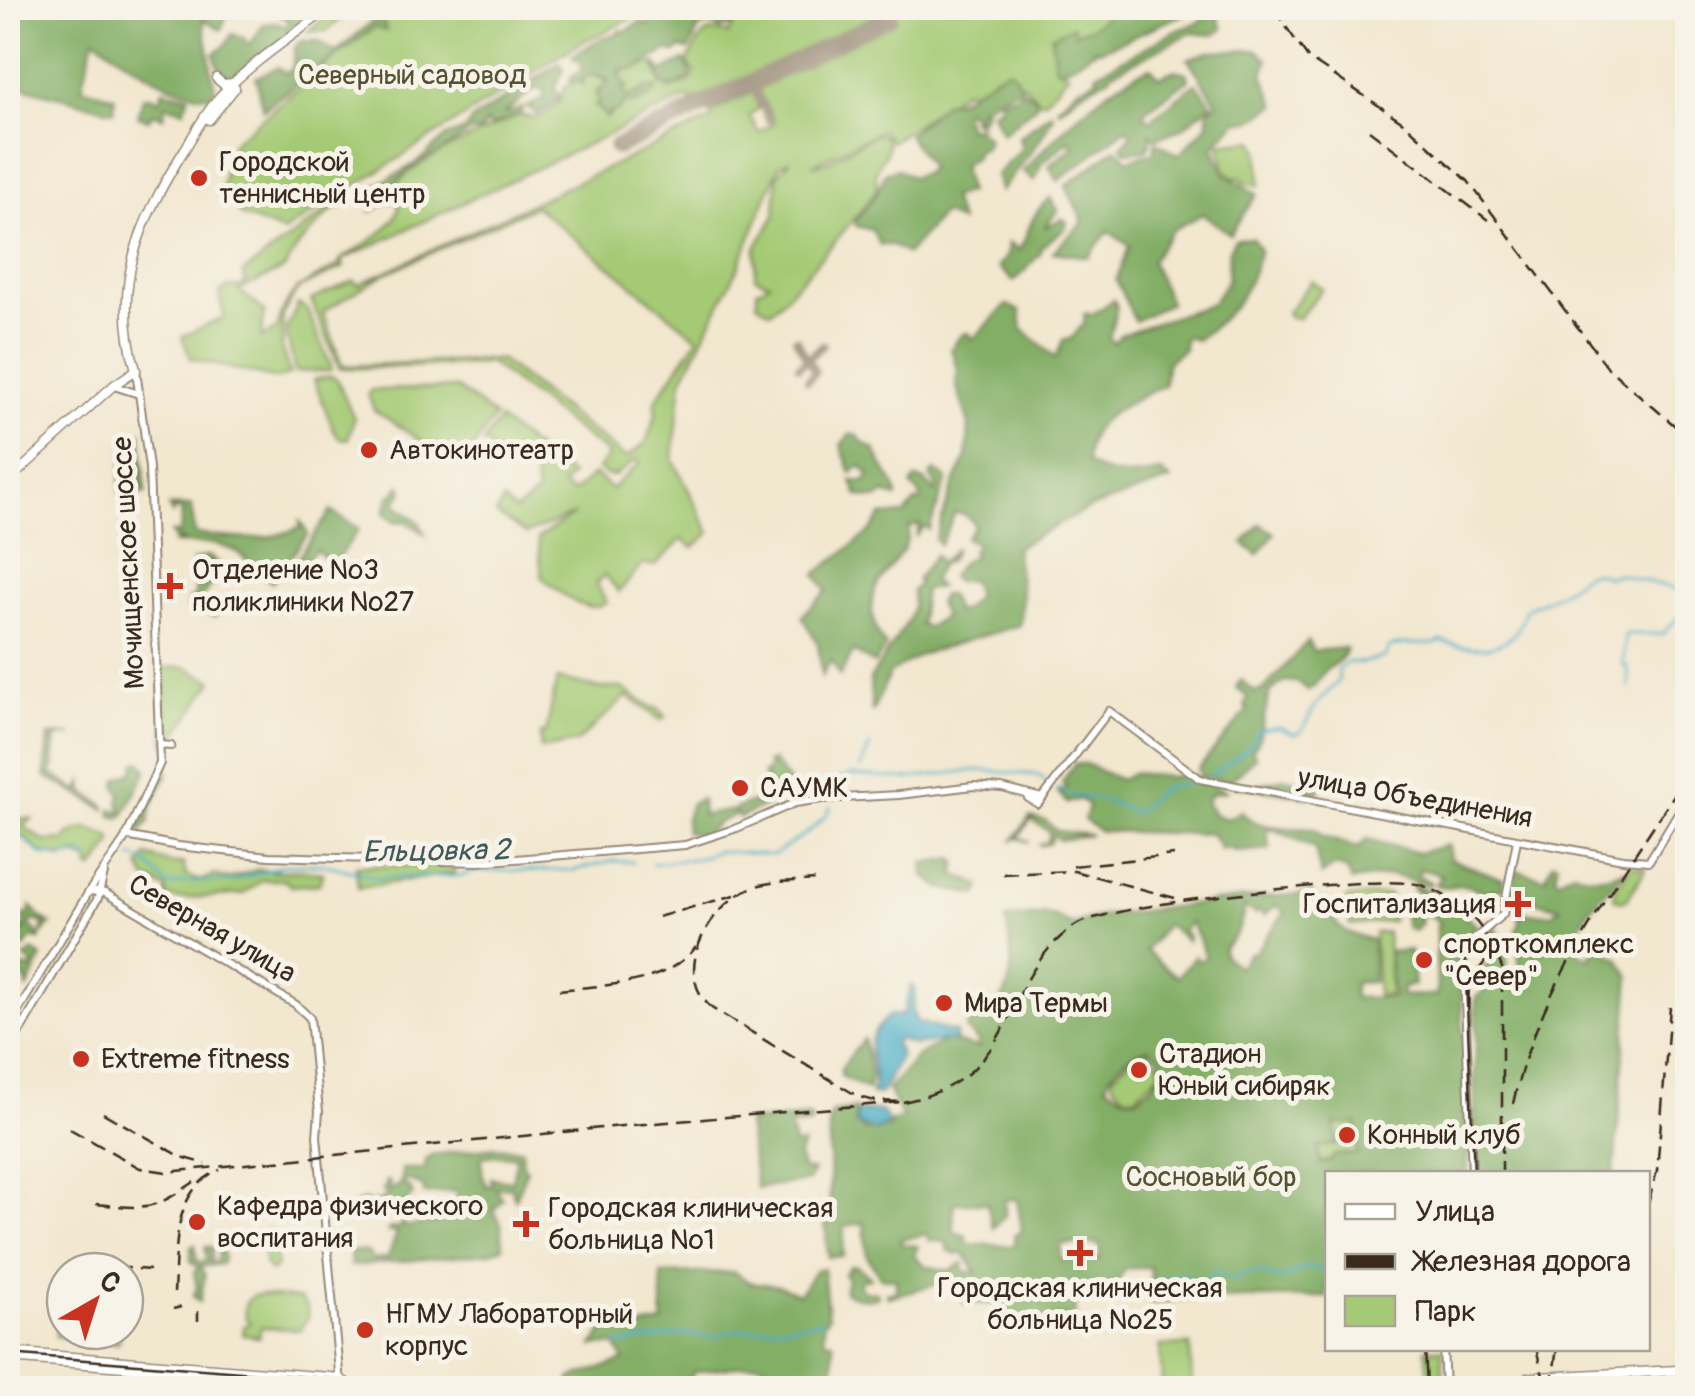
<svg xmlns="http://www.w3.org/2000/svg" width="1695" height="1396" font-family="Pangolin,sans-serif">
<rect width="100%" height="100%" fill="#f7f3e8"/>
<filter id="ink" filterUnits="userSpaceOnUse"><feTurbulence type="fractalNoise" baseFrequency=".01" numOctaves="2"/><feDisplacementMap in="SourceGraphic" scale="20" xChannelSelector="R" yChannelSelector="G"/><feConvolveMatrix kernelMatrix="1 2 1 2 8 2 1 2 1" color-interpolation-filters="sRGB"/></filter>
<filter id="wash" filterUnits="userSpaceOnUse"><feTurbulence type="fractalNoise" baseFrequency=".0048" numOctaves="4" result="noise"/><feDisplacementMap in="SourceGraphic" scale="40" xChannelSelector="R" yChannelSelector="G"/><feGaussianBlur stdDeviation="2.25" result="paint"/><feColorMatrix in="noise" values="0 0 0 0 0 0 0 0 0 0 0 0 0 0 0 0 0 1.4 0 .05"/><feComposite in="paint" operator="in"/></filter>
<g filter="url(#wash)">
<rect width="100%" height="100%" fill="#f2e7cf"/>
<!-- green -->
<g fill="#a4ca75" stroke="#707a4a" stroke-width="2.5" fill-rule="evenodd">
<polygon points="338,8 355,8 326,31 308,31"/>
<polygon points="396,8 653,8 578,44 283,232 242,216 222,190 225,165 233,142"/>
<path d="M 778,8 L 1184,8 L 1059,68 L 1069,73 L 1044,101 L 1040,101 L 1023,84 L 990,100 L 965,89 L 891,142 L 881,130 L 812,165 L 827,162 L 876,134 L 884,136 L 888,146 C 886,156 877,164 876,174 C 875,185 879,179 876,189 C 872,201 779,306 770,311 L 757,303 L 757,290 L 769,283 L 755,277 L 756,247 L 775,216 L 777,176 L 791,160 L 779,166 L 738,268 L 682,380 L 673,459 L 710,533 L 693,548 L 682,539 L 655,566 L 643,564 L 619,592 L 605,575 L 596,584 L 607,603 C 583,617 562,592 542,578 L 538,538 L 575,514 L 526,534 L 496,514 L 503,501 L 515,511 L 537,494 L 534,473 L 483,443 L 499,420 L 571,475 L 562,486 L 573,493 L 594,474 L 611,489 L 640,463 L 635,460 L 615,476 L 606,475 L 598,469 L 609,455 L 486,360 L 482,364 L 340,369 L 311,300 L 354,280 L 357,285 L 712,119 L 710,113 L 753,92 L 759,108 L 749,116 L 759,132 L 775,123 L 758,89 L 892,23 L 887,11 L 691,102 L 688,97 L 342,260 L 344,267 L 298,288 L 283,315 L 282,350 L 290,374 L 277,379 L 191,359 L 182,337 L 224,317 L 219,294 L 228,287 L 241,287 L 246,282 L 243,273 L 336,204 L 370,189 L 383,198 L 409,172 L 442,151 L 519,115 L 536,118 L 542,116 L 560,101 L 564,88 L 577,80 L 582,85 L 585,76 L 590,74 L 609,82 L 595,93 L 599,101 L 594,105 L 608,118 L 624,102 C 636,105 651,100 657,88 L 646,87 L 638,94 L 627,96 L 622,90 L 628,87 L 622,81 L 620,73 L 653,63 L 661,84 L 671,89 L 691,80 L 695,73 L 687,62 C 698,43 702,24 728,34 L 736,23 ZM 369,194 L 376,198 L 371,211 C 384,207 385,197 399,203 C 399,227 360,248 341,259 L 339,265 C 304,286 288,285 277,329 L 262,338 L 264,311 L 239,290 L 284,269 L 298,246 L 332,210 ZM 535,206 L 698,338 L 656,400 L 656,414 L 646,443 L 626,458 L 499,359 L 342,366 L 323,312 L 386,273 Z"/>
<polygon points="1254,140 1259,151 1260,185 1244,182 1241,178 1234,178 1225,170 1219,144"/>
<polygon points="1312,281 1322,289 1299,318 1290,317 1287,312"/>
<polygon points="298,304 307,309 332,369 328,371 295,372 286,331"/>
<polygon points="331,376 337,379 354,418 348,439 339,438 334,431 314,380"/>
<polygon points="457,388 495,417 460,466 374,410 368,394 371,390"/>
<polygon points="186,667 213,681 169,745 165,745 163,668"/>
<polygon points="557,679 597,688 622,688 653,708 658,708 666,717 661,720 627,696 577,742 541,749 540,734 546,733"/>
<polygon points="19,818 32,819 23,826 44,841 65,840 69,834 87,828 111,837 112,843 94,869 90,868 89,861 80,858 80,853 62,858 41,853 19,833 8,838 10,820"/>
<path d="M 147,856 L 173,864 L 183,863 L 186,875 L 200,881 L 215,875 L 228,879 L 259,869 C 282,875 299,867 323,873 L 319,884 L 291,886 L 284,880 L 262,880 L 243,894 L 177,899 L 166,896 L 166,889 L 146,878 L 140,866 Z"/>
<polygon points="452,865 455,873 358,888 356,866"/>
<polygon points="1632,866 1646,868 1628,898 1621,901 1614,898 1616,887"/>
<polygon points="1389,894 1392,921 1350,925 1346,898"/>
<polygon points="1387,932 1390,995 1377,996 1374,933"/>
<polygon points="1140,1050 1147,1050 1161,1066 1159,1074 1134,1097 1124,1095 1112,1082 1113,1075"/>
<polygon points="1357,1123 1358,1154 1319,1163 1318,1146 1337,1145 1335,1124"/>
<polygon points="268,1229 272,1234 277,1267 271,1272 265,1265 263,1234"/>
<path d="M 262,1295 L 300,1299 L 307,1307 L 308,1317 L 300,1330 L 261,1327 L 259,1337 L 243,1335 L 244,1326 L 250,1324 C 242,1314 242,1305 252,1296 Z"/>
<polygon points="61,1313 65,1313 65,1331 119,1331 118,1343 56,1336"/>
<polygon points="1190,1345 1192,1388 1162,1388 1160,1346"/>
<polygon points="1426,1349 1442,1349 1444,1388 1429,1388"/>
</g>
<!-- forest -->
<g fill="#83ae66" stroke="#5f6c42" stroke-width="2.5" fill-rule="evenodd">
<path d="M 10,8 L 229,8 L 221,30 L 203,19 L 215,90 L 210,96 C 164,91 131,64 94,38 L 82,87 L 115,97 L 114,111 L 22,87 L 8,91 L 8,43 L 17,10 Z"/>
<polygon points="269,8 313,8 313,15 232,79 219,69 214,54 225,46 232,34 244,38 250,45 263,25 277,22 287,27 289,21"/>
<path d="M 663,8 L 680,8 L 679,16 L 683,8 L 753,8 L 735,19 L 732,26 L 720,29 L 711,24 L 699,28 L 689,50 L 680,48 L 676,53 L 668,50 L 632,70 L 621,69 L 618,75 L 626,86 L 622,90 L 627,96 C 637,97 647,89 657,88 C 651,99 636,104 625,102 L 618,111 L 611,112 L 606,118 L 602,110 L 595,107 L 600,102 L 596,96 L 610,80 L 591,73 L 580,81 L 571,82 L 570,78 L 582,70 L 579,59 L 575,60 L 572,56 L 602,38 L 620,33 L 620,30 L 626,31 L 641,21 L 647,25 L 655,15 L 662,18 Z"/>
<polygon points="1111,8 1198,8 1101,50 1095,48 1086,57 1060,70 1055,66 1051,36 1073,26 1074,33 1092,27 1110,13"/>
<polygon points="1214,8 1223,29 1214,35 1191,33 1111,73 1110,77 1081,92 1059,110 1057,108 1078,88 1097,79 1096,74 1178,30 1200,22"/>
<polygon points="374,20 384,23 386,31 375,27 263,109 256,77 278,67 285,73 292,70 295,47 301,41 318,41 336,52"/>
<polygon points="1257,50 1268,59 1263,75 1276,105 1251,121 1237,121 1213,147 1225,174 1257,194 1230,234 1203,214 1172,230 1151,261 1170,303 1135,321 1116,280 1129,246 1108,231 1088,257 1053,252 1083,222 1066,186 1116,148 1128,160 1153,153 1156,142 1179,155 1208,124 1208,111 1217,103 1188,59 1211,51"/>
<polygon points="684,60 691,72 689,79 673,87 662,85 656,63 662,72"/>
<path d="M 560,63 L 564,70 L 554,88 L 560,97 L 538,114 L 526,107 L 545,98 L 543,91 L 536,88 L 503,114 L 523,108 L 520,114 L 490,127 L 486,122 L 481,131 L 469,132 L 438,154 C 418,158 396,181 383,197 L 374,187 L 416,163 L 446,137 L 465,130 L 472,120 Z"/>
<path d="M 1151,67 L 1159,77 L 1175,70 L 1187,73 L 1189,79 L 1145,111 L 1144,115 L 1150,120 L 1196,83 L 1212,104 L 1182,128 L 1155,139 L 1151,133 L 1150,144 L 1146,150 L 1126,152 L 1122,146 L 1131,135 L 1127,128 L 1058,181 L 1049,166 L 1074,146 L 1069,141 L 1038,166 L 1041,168 L 1034,181 L 1023,171 C 1061,132 1099,88 1151,67 Z"/>
<polygon points="1005,70 1012,70 1021,86 977,109 985,109 982,119 976,117 979,125 971,119 976,116 974,113 971,115 966,110 963,113 968,128 975,127 988,139 984,149 978,149 974,158 962,166 968,192 951,198 960,222 943,213 907,254 891,245 880,245 872,230 856,226 855,222 877,193 885,173 897,169 912,177 927,172 929,166 908,135 945,102 959,99"/>
<polygon points="1021,89 1035,97 1037,104 1002,134 991,111 999,108 1000,100 1016,95"/>
<polygon points="163,90 189,96 184,110 165,105 164,117 152,113 149,119 138,116 143,97 152,96 159,101"/>
<polygon points="1051,112 1053,116 1039,141 1000,192 996,175 1022,148 1019,137"/>
<path d="M 1050,198 L 1058,210 L 1044,228 L 1062,219 L 1067,222 L 1065,229 L 1041,247 L 1040,254 C 1030,263 1024,275 1013,281 L 998,267 L 1007,256 L 1008,243 L 1019,250 C 1033,227 1027,218 1050,198 Z"/>
<path d="M 1252,238 L 1260,250 C 1246,297 1235,311 1196,340 L 1187,337 L 1184,340 L 1184,349 C 1164,362 1166,364 1164,385 C 1130,404 1084,416 1087,463 C 1113,480 1133,477 1162,472 L 1171,480 L 1090,508 L 1015,548 L 1022,595 L 1020,625 L 922,654 L 890,673 L 872,713 L 870,679 L 906,624 L 913,607 L 912,591 L 918,585 L 917,579 L 935,555 L 941,563 L 956,548 L 950,560 L 941,564 L 932,580 L 939,587 L 924,590 L 920,625 L 928,627 L 944,616 L 938,603 L 942,595 L 949,595 L 955,612 L 963,610 L 977,596 L 971,580 L 956,581 L 950,577 L 961,563 L 974,555 L 971,551 L 977,544 L 966,538 L 975,526 C 971,518 964,512 955,513 L 940,545 L 935,540 L 954,483 L 967,457 L 969,425 L 956,383 L 958,369 L 951,349 L 961,335 L 968,333 L 972,339 C 982,333 995,315 1007,305 L 1020,311 L 1022,329 L 1056,358 L 1063,340 L 1071,339 L 1085,322 L 1084,314 L 1094,313 L 1114,300 L 1117,307 L 1109,338 L 1114,343 L 1120,335 L 1211,304 L 1227,281 L 1229,250 L 1235,239 Z"/>
<polygon points="141,432 146,493 120,492 122,463 125,487 141,487 138,460 123,455 133,450"/>
<path d="M 850,434 L 857,435 L 863,443 L 876,450 C 879,468 897,479 897,498 L 884,493 L 877,499 L 858,496 L 852,481 L 865,482 L 870,475 L 861,466 L 851,473 L 841,445 Z"/>
<path d="M 935,471 L 947,479 L 929,530 L 924,526 L 916,537 L 920,524 L 909,527 C 911,563 863,574 873,618 C 875,629 878,638 886,646 L 874,664 L 854,651 L 840,676 L 831,660 L 822,676 L 818,644 L 802,616 L 827,591 L 816,574 L 870,532 L 881,516 L 905,514 L 915,502 L 921,501 L 920,495 L 911,485 L 916,479 L 925,481 L 935,492 L 937,487 L 930,475 Z"/>
<polygon points="401,485 403,491 395,504 419,522 425,534 405,521 396,522 384,513 389,498"/>
<path d="M 191,506 L 195,534 C 232,539 267,543 301,527 L 299,520 L 308,534 L 272,583 L 236,551 L 216,544 L 172,543 L 184,541 L 174,539 L 171,533 L 180,533 L 182,511 L 176,509 L 172,514 L 169,507 Z"/>
<polygon points="331,511 359,529 333,565 316,550 305,561 299,557"/>
<polygon points="1260,524 1274,533 1258,555 1243,543"/>
<polygon points="208,556 219,563 214,570 212,563 200,568 202,587 211,579 214,582 197,603 213,606 220,612 215,617 193,609 189,611 189,599 195,596 196,570 193,561"/>
<path d="M 1308,641 L 1313,651 L 1346,648 C 1342,663 1334,662 1324,672 C 1317,679 1318,685 1308,690 L 1297,682 L 1284,681 L 1270,692 L 1258,742 L 1252,751 L 1256,757 L 1228,783 L 1200,776 L 1198,769 L 1247,711 L 1244,704 L 1248,698 L 1236,687 L 1241,680 L 1254,692 L 1263,690 Z"/>
<polygon points="72,735 56,737 53,761 55,765 51,773 78,792 83,781 84,792 104,805 105,809 45,776 49,736"/>
<polygon points="773,761 792,786 789,794 739,818 735,809 771,795 763,774 770,768 767,763"/>
<polygon points="136,762 142,762 147,770 124,815 119,818 112,816 111,809 122,812 119,803 121,794 116,787 118,779 134,771"/>
<polygon points="166,764 168,773 151,807 149,822 140,832 137,829"/>
<path d="M 1074,764 L 1086,764 L 1120,780 L 1134,773 L 1171,777 L 1186,773 L 1226,791 L 1211,794 L 1206,802 L 1215,815 L 1227,819 L 1242,811 C 1251,830 1294,828 1315,829 L 1321,836 L 1358,848 L 1367,839 L 1418,853 L 1448,845 L 1450,859 L 1503,879 L 1503,888 C 1480,898 1481,886 1462,885 C 1451,885 1447,889 1436,885 L 1442,875 L 1420,869 L 1418,875 L 1431,883 L 1428,885 L 1391,875 L 1351,881 L 1346,869 L 1335,866 L 1321,876 L 1315,848 L 1271,828 L 1267,834 L 1270,849 L 1235,852 L 1235,849 L 1220,849 L 1212,834 L 1099,831 L 1084,820 L 1088,805 L 1080,799 L 1067,803 L 1058,792 L 1067,786 L 1062,783 Z"/>
<polygon points="1285,778 1316,789 1319,785 1320,790 1318,794 1291,787 1290,793 1310,797 1233,785 1257,785"/>
<polygon points="701,799 702,815 732,810 735,815 719,822 703,836 686,832 685,821 691,803"/>
<polygon points="1030,817 1046,821 1057,831 1091,835 1059,840 1053,835 1049,844 1038,846 1047,842 1050,832 1031,820 1018,837 1030,842 1017,838 1012,842"/>
<polygon points="953,858 957,863 954,874 981,886 978,895 940,888 924,875 924,863"/>
<path d="M 1553,862 L 1558,863 L 1555,876 L 1559,879 L 1574,871 C 1591,880 1609,877 1626,869 L 1588,911 L 1573,940 L 1580,954 L 1591,958 L 1597,939 L 1603,950 L 1618,958 L 1630,977 L 1614,1173 L 1477,1173 C 1475,1130 1473,1087 1476,1044 C 1477,1031 1474,1012 1476,997 L 1483,992 L 1482,970 L 1490,961 L 1490,949 L 1475,942 L 1483,933 L 1491,933 L 1495,924 L 1507,960 L 1508,983 L 1520,975 L 1517,929 L 1520,922 L 1519,913 L 1552,914 L 1560,908 L 1515,895 L 1512,891 L 1516,870 L 1545,878 Z"/>
<path d="M 1414,885 L 1450,900 L 1479,928 L 1460,944 L 1468,1173 L 1328,1174 L 1327,1297 L 1182,1299 L 1152,1303 L 1150,1267 L 1125,1269 L 1108,1298 L 1075,1301 L 1075,1316 L 998,1320 L 998,1303 L 964,1304 L 957,1279 L 888,1297 L 886,1293 L 896,1291 L 896,1279 L 880,1277 L 867,1256 L 864,1223 L 844,1226 L 843,1256 L 828,1257 L 825,1219 L 830,1218 L 829,1121 L 832,1112 L 855,1109 L 856,1124 L 866,1131 L 890,1127 L 891,1121 L 903,1119 L 888,1090 L 916,1057 L 946,1040 L 978,1048 L 978,1041 L 966,1029 L 980,1002 L 999,1004 C 1018,978 1011,948 1006,919 L 1047,914 L 1073,925 L 1097,917 L 1219,901 L 1312,893 L 1316,899 L 1330,902 L 1323,908 L 1335,916 L 1336,924 L 1347,933 L 1373,940 L 1373,982 L 1354,983 L 1354,998 L 1393,997 L 1389,952 L 1410,950 L 1414,985 L 1402,988 L 1401,995 L 1437,996 L 1436,929 L 1439,924 L 1434,917 L 1421,914 L 1420,924 L 1414,931 L 1406,927 L 1404,916 L 1421,910 L 1426,899 L 1413,889 ZM 1276,905 L 1285,912 L 1254,954 L 1250,952 L 1239,967 L 1224,956 L 1223,948 C 1237,937 1242,925 1244,907 L 1256,914 L 1260,910 L 1264,916 ZM 1191,923 L 1206,957 L 1199,961 L 1195,956 L 1177,977 L 1145,951 L 1167,924 L 1187,941 L 1188,936 L 1182,931 ZM 1149,1048 L 1160,1058 L 1163,1068 L 1152,1086 L 1136,1098 L 1122,1096 L 1106,1085 C 1109,1070 1133,1050 1149,1048 ZM 1335,1124 L 1357,1124 L 1358,1154 L 1335,1155 L 1329,1162 L 1320,1163 L 1318,1147 L 1337,1145 ZM 1017,1199 L 1022,1231 L 1014,1236 L 1015,1246 L 967,1244 L 966,1236 L 954,1232 L 953,1203 L 987,1203 L 993,1228 L 1005,1216 L 1005,1200 ZM 927,1234 L 929,1240 L 946,1242 L 948,1250 L 956,1255 L 963,1253 L 977,1272 L 964,1272 L 963,1263 L 948,1271 L 926,1266 L 914,1256 L 918,1246 L 901,1244 L 900,1240 ZM 1061,1244 L 1099,1244 L 1100,1259 L 1061,1261 Z"/>
<polygon points="31,906 41,918 51,924 41,935 44,923 32,920 30,926 41,937 40,940 33,937 24,948 13,941 12,929 16,921 25,931 24,915 29,914"/>
<polygon points="33,951 42,957 27,990 27,984 22,976 8,973 8,969 15,973 18,966 31,969 33,964 24,958"/>
<polygon points="864,1039 871,1076 868,1090 841,1076 841,1068"/>
<polygon points="810,1116 811,1124 790,1126 794,1145 803,1144 799,1156 802,1169 813,1171 808,1181 756,1188 747,1122"/>
<path d="M 496,1147 L 522,1149 L 523,1166 L 527,1169 L 515,1199 L 511,1187 L 496,1188 L 503,1199 L 494,1210 L 501,1224 L 503,1247 L 488,1253 L 351,1266 L 350,1251 L 368,1252 L 373,1260 L 388,1258 L 397,1232 L 388,1232 L 388,1229 L 399,1227 L 402,1222 L 405,1227 L 457,1220 L 460,1207 L 448,1202 L 458,1200 L 456,1191 L 424,1194 L 424,1187 L 407,1179 L 404,1185 L 410,1188 L 413,1195 L 407,1201 L 403,1218 L 380,1215 L 358,1221 L 356,1203 L 366,1199 L 370,1207 L 374,1199 L 373,1210 L 375,1212 L 380,1200 L 386,1197 L 386,1192 L 382,1191 L 386,1187 L 386,1181 L 389,1181 L 391,1191 L 401,1183 L 402,1169 L 425,1169 L 426,1160 L 431,1155 ZM 496,1155 L 517,1156 L 512,1181 L 491,1178 L 491,1186 L 486,1186 L 482,1172 L 482,1157 Z"/>
<polygon points="195,1245 197,1262 207,1261 205,1247 212,1247 211,1263 216,1263 220,1248 224,1256 222,1264 200,1267 205,1275 200,1302 193,1296 197,1288 194,1272 198,1267 191,1262 191,1247"/>
<path d="M 850,1266 L 857,1266 L 871,1278 L 861,1280 L 859,1285 L 864,1291 L 876,1292 L 878,1296 C 870,1303 854,1296 844,1292 L 847,1279 L 844,1274 Z"/>
<polygon points="823,1268 828,1317 823,1324 825,1341 833,1341 834,1388 816,1388 823,1380 784,1382 780,1372 759,1363 694,1372 686,1388 567,1388 571,1378 624,1361 615,1345 593,1346 607,1325 620,1331 663,1323 661,1274 734,1272 749,1282 780,1286 799,1294 815,1271"/>
</g>
<!-- water -->
<g fill="#49afc8" stroke="#426c73" stroke-width="2.5">
<path d="M 911,985 L 915,990 L 913,1013 L 917,1022 L 956,1033 L 956,1040 L 914,1045 L 898,1039 L 895,1043 L 901,1057 C 891,1069 889,1083 879,1095 L 871,1094 C 884,1064 850,1049 890,1015 L 903,1015 Z"/>
<polygon points="867,1111 881,1111 889,1123 877,1131 856,1124 857,1112"/>
</g>
<g fill="none" stroke-linecap="round" stroke-linejoin="round">
<!-- stream -->
<g stroke="#49afc8" stroke-width="2.5">
<polyline points="860,769 870,746"/>
<path d="M 1209,777 L 1251,746 L 1258,731 L 1278,727 L 1294,734 L 1301,732 L 1315,706 L 1339,680 L 1338,669 L 1348,662 L 1361,663 L 1385,657 L 1389,648 C 1405,639 1431,649 1441,641 C 1476,652 1516,654 1525,610 C 1538,602 1553,598 1564,590 C 1582,578 1586,565 1608,577 L 1618,574 L 1676,589 L 1686,601 L 1682,614 L 1662,634 L 1625,634 L 1623,665 L 1628,667 L 1629,688"/>
<polyline points="834,789 839,780 849,775 905,779 976,770 1038,775 1046,781"/>
<path d="M 1057,789 C 1073,800 1093,795 1113,803 C 1119,805 1127,810 1135,813 L 1163,788 L 1199,782"/>
<polyline points="8,835 17,833 42,855 90,857"/>
<polyline points="132,857 145,861 168,886 186,882 233,881 282,866 302,864 327,865 377,878 460,876 477,871 575,870 613,861 633,862"/>
<polyline points="651,864 699,858 718,851 774,855 808,832 827,815 831,806"/>
<polyline points="1152,1281 1183,1273 1200,1289 1213,1273 1223,1274 1234,1281 1241,1274 1258,1273 1282,1279 1308,1267 1328,1272"/>
<polyline points="957,1291 1019,1285 1110,1285"/>
<polyline points="617,1345 685,1334 717,1337 727,1332 822,1321"/>
</g>
<!-- taxiway -->
<g stroke="#968876" stroke-width="8">
<polyline points="757,81 754,87 769,120"/>
<polyline points="796,339 815,372 808,380"/>
<polyline points="799,366 823,345"/>
</g>
<!-- runway -->
<polyline stroke="#968876" stroke-width="18" points="617,147 889,17"/>
</g>
</g>
<g filter="url(#ink)">
<g fill="none" stroke-linecap="round" stroke-linejoin="round">
<!-- secondary casing -->
<g stroke="#968876" stroke-width="10">
<g id="secondary">
<polyline points="117,387 139,394"/>
<polyline points="160,745 171,746"/>
<polyline points="1028,798 1038,804 1109,711 1200,779 1623,859 1649,861 1688,796"/>
<polyline points="126,836 178,846 269,856 478,862 685,845 737,828 795,803 822,799 899,795 973,786 1002,788 1042,798"/>
<polyline points="90,891 105,893 295,1004 310,1018 319,1112 317,1136 340,1383"/>
<polyline points="8,1028 88,893 125,839 160,763 149,468 136,370"/>
<polyline points="8,1052 98,898 104,873"/>
<polyline points="1472,1174 1463,949 1503,914 1517,840"/>
<polyline points="1443,1348 1445,1388"/>
</g>
</g>
<!-- primary casing -->
<g stroke="#968876" stroke-width="11">
<g id="primary">
<polyline points="216,78 223,84 233,83"/>
<polyline points="209,120 235,88"/>
<path d="M 136,370 C 111,285 139,223 183,152 C 195,133 206,111 221,95 C 252,62 293,36 329,8"/>
<polyline points="8,481 114,385 136,370"/>
<polyline points="8,1352 330,1377 341,1379 354,1388"/>
<polyline points="8,1358 329,1383 342,1388"/>
</g>
</g>
<!-- highway casing -->
<g stroke="#968876" stroke-width="12">
<polyline id="highway" points="1521,1388 1521,1382 1527,1378 1688,1370"/>
</g>
<!-- secondary -->
<use href="#secondary" stroke="#fff" stroke-width="6"/>
<!-- primary -->
<use href="#primary" stroke="#fff" stroke-width="8"/>
<!-- highway -->
<use href="#highway" stroke="#fff" stroke-width="9"/>
<!-- tram -->
<g stroke="#3b2a1e" stroke-width="2.5">
<polyline points="1468,1009 1469,982 1488,958 1485,947 1478,943 1469,945 1465,955 1474,1174"/>
<polyline points="1425,1348 1427,1388"/>
<polyline points="8,1354 330,1379 341,1381 350,1388"/>
</g>
<!-- rail -->
<g stroke="#3b2a1e" stroke-width="2.5" stroke-dasharray="15 8" stroke-linecap="butt">
<polyline points="1273,8 1308,58 1403,122 1468,181 1609,369 1688,437"/>
<polyline points="1369,130 1488,220"/>
<polyline points="1073,866 1174,855"/>
<polyline points="1003,874 1074,871 1175,898"/>
<polyline points="658,917 735,895"/>
<path d="M 559,990 C 606,984 664,987 696,947"/>
<path d="M 903,1102 C 1025,1078 995,979 1076,925 C 1108,904 1384,873 1421,885 C 1462,899 1488,928 1502,968 L 1502,1174"/>
<path d="M 1513,1104 C 1539,982 1622,878 1688,773"/>
<polyline points="103,1113 182,1157 206,1164"/>
<path d="M 70,1129 L 140,1168 L 167,1172 L 632,1125 L 903,1102 L 875,1101 L 859,1097 L 713,1009 C 670,975 708,905 751,888 C 770,880 794,882 814,880"/>
<path d="M 96,1204 C 146,1209 152,1211 194,1182"/>
<polyline points="1648,1204 1657,1171 1670,1007"/>
<polyline points="115,1267 150,1270"/>
<path d="M 174,1293 C 177,1248 171,1191 220,1170"/>
<polyline points="173,1309 181,1307"/>
<polyline points="198,1321 198,1311"/>
<polyline points="1536,1348 1546,1388"/>
<polyline points="1551,1388 1557,1348"/>
</g>
</g>
</g>
<!-- markers -->
<g fill="#c8321e" stroke="#f7f3e8" stroke-width="4">
<circle cx="199" cy="178" r="10"/>
<circle cx="369" cy="450" r="10"/>
<path d="M165 571h10v10h10v10h-10v10h-10v-10h-10v-10h10z"/>
<circle cx="740" cy="788" r="10"/>
<path d="M1513 889h10v10h10v10h-10v10h-10v-10h-10v-10h10z"/>
<circle cx="1424" cy="960" r="10"/>
<circle cx="944" cy="1003" r="10"/>
<circle cx="81" cy="1059" r="10"/>
<circle cx="1139" cy="1070" r="10"/>
<circle cx="1347" cy="1135" r="10"/>
<circle cx="197" cy="1222" r="10"/>
<path d="M521 1209h10v10h10v10h-10v10h-10v-10h-10v-10h10z"/>
<path d="M1075 1238h10v10h10v10h-10v10h-10v-10h-10v-10h10z"/>
<circle cx="365" cy="1330" r="10"/>
</g>
<g text-anchor="middle" dominant-baseline="central" stroke-width="10" stroke-linejoin="round" paint-order="stroke">
<!-- park labels -->
<g font-size="28" fill="#555234" stroke="#f7f3e8">
<text x="412" y="75">Северный садовод</text>
<text x="1211" y="1177">Сосновый бор</text>
</g>
<!-- poi labels -->
<g font-size="28" fill="#3b2a1e" stroke="#f7f3e8" text-anchor="start">
<text x="219" y="162">Городской<tspan x="219" dy="32">теннисный центр</tspan></text>
<text x="389" y="450">Автокинотеатр</text>
<text x="192" y="570">Отделение №3<tspan x="192" dy="32">поликлиники №27</tspan></text>
<text x="760" y="788">САУМК</text>
<text x="1496" y="904" text-anchor="end">Госпитализация</text>
<text x="1444" y="944">спорткомплекс<tspan x="1444" dy="32">"Север"</tspan></text>
<text x="964" y="1003">Мира Термы</text>
<text x="1159" y="1054">Стадион<tspan x="1159" dy="32">Юный сибиряк</tspan></text>
<text x="101" y="1059">Extreme fitness</text>
<text x="1367" y="1135">Конный клуб</text>
<text x="217" y="1206">Кафедра физического<tspan x="217" dy="32">воспитания</tspan></text>
<text x="548" y="1208">Городская клиническая<tspan x="548" dy="32">больница №1</tspan></text>
<text x="1080" y="1288" text-anchor="middle">Городская клиническая<tspan x="1080" dy="32">больница №25</tspan></text>
<text x="385" y="1314">НГМУ Лабораторный<tspan x="385" dy="32">корпус</tspan></text>
</g>
<!-- street labels -->
<g font-size="28" fill="#3b2a1e" stroke="#f7f3e8">
<text transform="translate(129 563) rotate(-93)">Мочищенское шоссе</text>
<text transform="translate(1415 798) rotate(10)">улица Объединения</text>
<text transform="translate(212 929) rotate(30)">Северная улица</text>
</g>
<!-- water labels -->
<g font-size="30" font-style="italic" fill="#40595a" stroke="#f7f3e8">
<text transform="translate(436 851) rotate(-1)">Ельцовка 2</text>
</g>
</g>
<!-- margin -->
<rect width="1695" height="1396" fill="none" stroke="#f7f3e8" stroke-width="40"/>
<!-- legend -->
<rect x="1325" y="1171" width="325" height="180" fill="#f7f3e8" stroke="#aca397" stroke-width="2.5"/>
<rect x="1345" y="1204" width="50" height="15" fill="#ffffff" stroke="#aca397" stroke-width="2.5"/>
<text x="1415" y="1221" font-size="30" fill="#3b2a1e">Улица</text>
<rect x="1345" y="1254" width="50" height="15" fill="#3b2a1e" stroke="#aca397" stroke-width="2.5"/>
<text x="1415" y="1271" font-size="30" fill="#3b2a1e">Железная дорога</text>
<rect x="1345" y="1296" width="50" height="30" fill="#a4ca75" stroke="#aca397" stroke-width="2.5"/>
<text x="1415" y="1321" font-size="30" fill="#3b2a1e">Парк</text>
<!-- north arrow -->
<g transform="translate(95 1301) rotate(39)"><circle r="48" fill="#f7f3e8" stroke="#aca397" stroke-width="2.5"/>
<path d="M0-8L18 38L0 25L-18 38Z" fill="#c8321e"/>
<text y="-15" font-size="28" font-weight="bold" text-anchor="middle" fill="#3b2a1e">С</text>
</g>
</svg>
